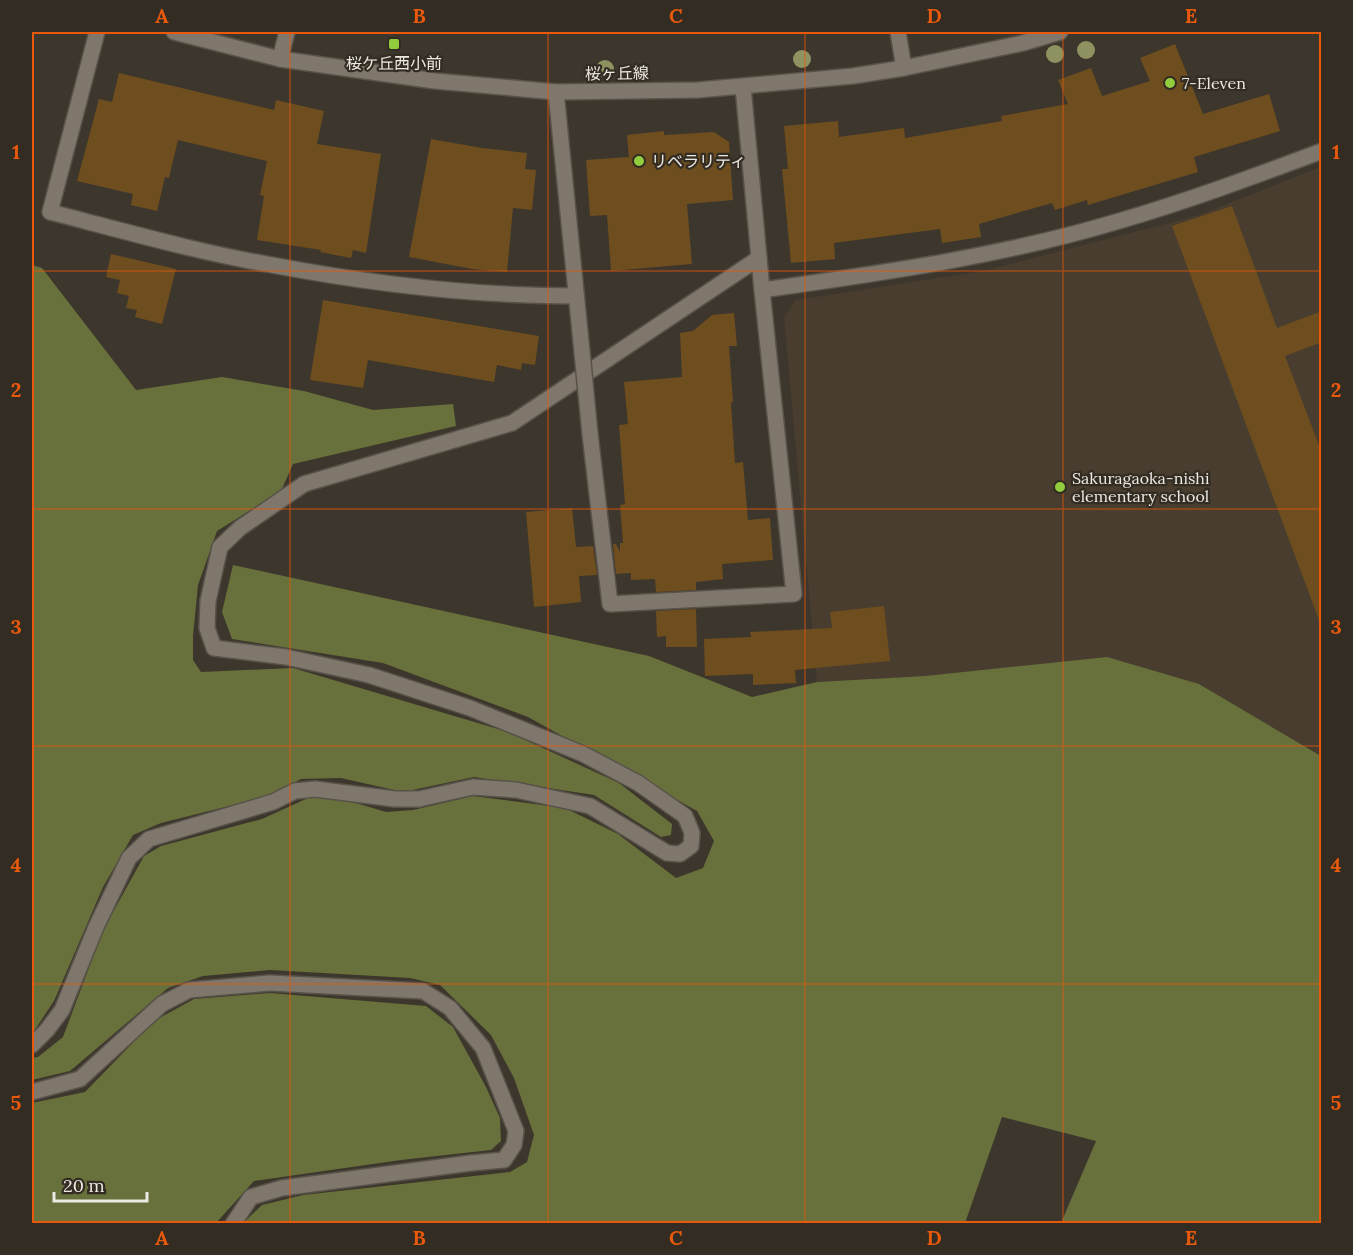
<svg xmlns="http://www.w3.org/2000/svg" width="1353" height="1255" font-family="Lora,'Noto Sans JP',serif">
<rect width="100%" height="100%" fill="#3d362c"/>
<!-- built -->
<polygon fill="#483d2e" points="1321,167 1321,756 1199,684 925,676 817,682 784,317 796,300 983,271 1196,216"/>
<!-- forest -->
<g fill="#68703b">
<polygon points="32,265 42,268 136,390 222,377 304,391 373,410 453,404 456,426 293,464 281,491 217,531 198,585 193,636 193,660 201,672 293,668 508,732 619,783 672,824 671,835 661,837 594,795 474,777 403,792 341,778 301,779 269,796 161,823 133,835 103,887 54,1001 32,1034"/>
<polygon points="233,565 649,656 752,697 817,682 925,676 1107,657 1199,684 1321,756 1321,1223 1061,1223 1096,1141 1002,1117 965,1223 243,1223 262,1205 303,1195 510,1172 527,1162 534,1135 514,1078 491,1035 440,985 410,978 270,970 203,976 168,988 70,1071 32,1080 32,1058 38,1057 63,1037 103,930 144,856 161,846 262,819 308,798 336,797 386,812 413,810 473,796 565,808 618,834 676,878 703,868 714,841 697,811 528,717 383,663 232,639 222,612"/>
<polygon points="270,993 426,1006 453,1027 486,1087 500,1118 501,1141 491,1150 401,1160 254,1181 216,1223 32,1224 32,1103 85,1092 154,1021 194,999"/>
</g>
<!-- building -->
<g fill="#6e4e1f">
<polygon points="1175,44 1203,114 1269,94 1280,131 1194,157 1198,172 1088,205 1087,200 1055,210 1052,203 979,224 981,237 942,243 940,229 834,243 835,259 791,263 782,169 788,169 784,126 838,121 839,137 904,128 905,138 1002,121 1001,116 1068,104 1058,80 1091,68 1102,96 1150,81 1140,58"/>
<polygon points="119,73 274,110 276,100 324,111 317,144 381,154 366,253 353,250 351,258 320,252 321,250 257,240 264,196 260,195 267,161 178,140 169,178 165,177 157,211 131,205 133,194 77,181 99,99 112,102"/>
<polygon points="664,131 664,135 714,132 729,142 733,200 687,204 692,264 611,271 607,215 590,216 586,160 629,157 627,135"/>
<polygon points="431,139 482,148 527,153 525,169 536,170 532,210 513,208 507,272 472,269 409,257"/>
<polygon points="1232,206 1277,328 1322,311 1322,342 1285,356 1322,453 1322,619 1319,620 1172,226"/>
<polygon points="111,254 176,269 162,324 135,317 137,310 126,308 129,296 117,293 120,280 106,277"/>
<polygon points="323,300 539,336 535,365 522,363 521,370 497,365 494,382 368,360 363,388 310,380"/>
<polygon points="734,313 737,346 729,346 733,402 731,402 735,463 743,462 748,520 770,518 773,560 722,564 723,579 696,582 696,590 656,592 655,579 631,580 631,573 616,574 613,544 616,544 620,552 620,543 623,543 620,505 625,504 619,425 628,424 624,382 682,377 680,333 693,331 712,315"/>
<polygon points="572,508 576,547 593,546 597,575 579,576 581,602 534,607 526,512"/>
<polygon points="884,606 890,661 795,670 796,683 753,685 753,674 705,676 704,639 751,637 750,632 832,628 830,612"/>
<polygon points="696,609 697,647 666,647 666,636 657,637 656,611"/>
</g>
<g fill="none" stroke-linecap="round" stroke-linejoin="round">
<!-- minor casing -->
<g stroke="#58524a" stroke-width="18">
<g id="minor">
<path d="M 97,32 L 50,212 C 124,231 197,252 272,265 C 372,284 474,296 576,296"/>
<polyline points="174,32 280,59 435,81 556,92 698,90 853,76 904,68 1023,43 1060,32"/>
<polyline points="898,32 904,68"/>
<polyline points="280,59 287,32"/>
<polyline points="556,92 581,342"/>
<path d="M 762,290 C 882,273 1003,256 1119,221 C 1188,201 1255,176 1322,151"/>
<polyline points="590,434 610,604 794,594 762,290 743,87"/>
<polyline points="32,1045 47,1030 62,1010 96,927 129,858 149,839 273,802 295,791 315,789 395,799 419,799 473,787 516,790 590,806 667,853 680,854 691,846 692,833 685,816 638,783 583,754 470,708 369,675 286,657 214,648 207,628 208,601 220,547 240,528 304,484 512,423 759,258"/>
<polyline points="32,1092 80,1079 162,1004 189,990 270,983 423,991 450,1008 483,1048 516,1131 514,1145 504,1160 471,1163 282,1188 251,1197 233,1224"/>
</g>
</g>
<!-- minor -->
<use href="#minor" stroke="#7f776c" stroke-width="15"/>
<!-- minor-bridge casing -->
<g stroke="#58524a" stroke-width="18" stroke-linecap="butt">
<polyline id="minor-bridge" points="581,342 590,434"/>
</g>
<!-- minor-bridge -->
<use href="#minor-bridge" stroke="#7f776c" stroke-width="15"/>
</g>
<!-- trees -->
<g fill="#8d9260">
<circle cx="1086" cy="50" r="9"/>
<circle cx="1055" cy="54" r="9"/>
<circle cx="802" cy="59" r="9"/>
<circle cx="605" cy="69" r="9"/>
</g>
<!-- grid -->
<path fill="none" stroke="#e8590c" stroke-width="1.5" stroke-opacity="0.55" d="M 290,32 L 290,1224M 548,32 L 548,1224M 805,32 L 805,1224M 1063,32 L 1063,1224M 32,271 L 1322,271M 32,509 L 1322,509M 32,746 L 1322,746M 32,984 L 1322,984"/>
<!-- markers -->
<g fill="#92cd3e" stroke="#332c22" stroke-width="2">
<rect x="388" y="38" width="12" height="12" rx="3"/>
<circle cx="1170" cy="83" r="6"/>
<circle cx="639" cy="161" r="6"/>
<circle cx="1060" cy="487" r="6"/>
</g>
<g text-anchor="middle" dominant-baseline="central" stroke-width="4.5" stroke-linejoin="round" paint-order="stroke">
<!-- poi labels -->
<g font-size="16" fill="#ece8e2" stroke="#332c22" text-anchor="start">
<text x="394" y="63" text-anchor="middle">桜ケ丘西小前</text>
<text x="1182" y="83">7-Eleven</text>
<text x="651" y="161">リベラリティ</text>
<text x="1072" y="478">Sakuragaoka-nishi<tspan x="1072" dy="18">elementary school</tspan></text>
</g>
<!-- street labels -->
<g font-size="16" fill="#ece8e2" stroke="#332c22">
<text transform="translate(617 73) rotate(-1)">桜ヶ丘線</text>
</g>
</g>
<!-- border -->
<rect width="1353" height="1255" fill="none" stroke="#332c22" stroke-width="66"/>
<!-- scale -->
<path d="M54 1192v9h93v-9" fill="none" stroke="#ece8e2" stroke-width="3"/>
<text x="63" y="1192" font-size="18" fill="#ece8e2" stroke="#332c22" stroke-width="4.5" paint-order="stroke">20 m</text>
<rect x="33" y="33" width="1287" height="1189" fill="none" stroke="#e8590c" stroke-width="2"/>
<g font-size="20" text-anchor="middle" font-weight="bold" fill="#e8590c">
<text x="162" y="23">A</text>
<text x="419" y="23">B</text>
<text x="676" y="23">C</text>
<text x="934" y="23">D</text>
<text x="1191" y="23">E</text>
<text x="16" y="159">1</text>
<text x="1336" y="159">1</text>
<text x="16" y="397">2</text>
<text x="1336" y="397">2</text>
<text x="16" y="634">3</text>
<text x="1336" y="634">3</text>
<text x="16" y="872">4</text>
<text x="1336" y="872">4</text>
<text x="16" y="1110">5</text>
<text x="1336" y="1110">5</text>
<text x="162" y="1245">A</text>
<text x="419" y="1245">B</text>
<text x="676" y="1245">C</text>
<text x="934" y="1245">D</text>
<text x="1191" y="1245">E</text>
</g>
</svg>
